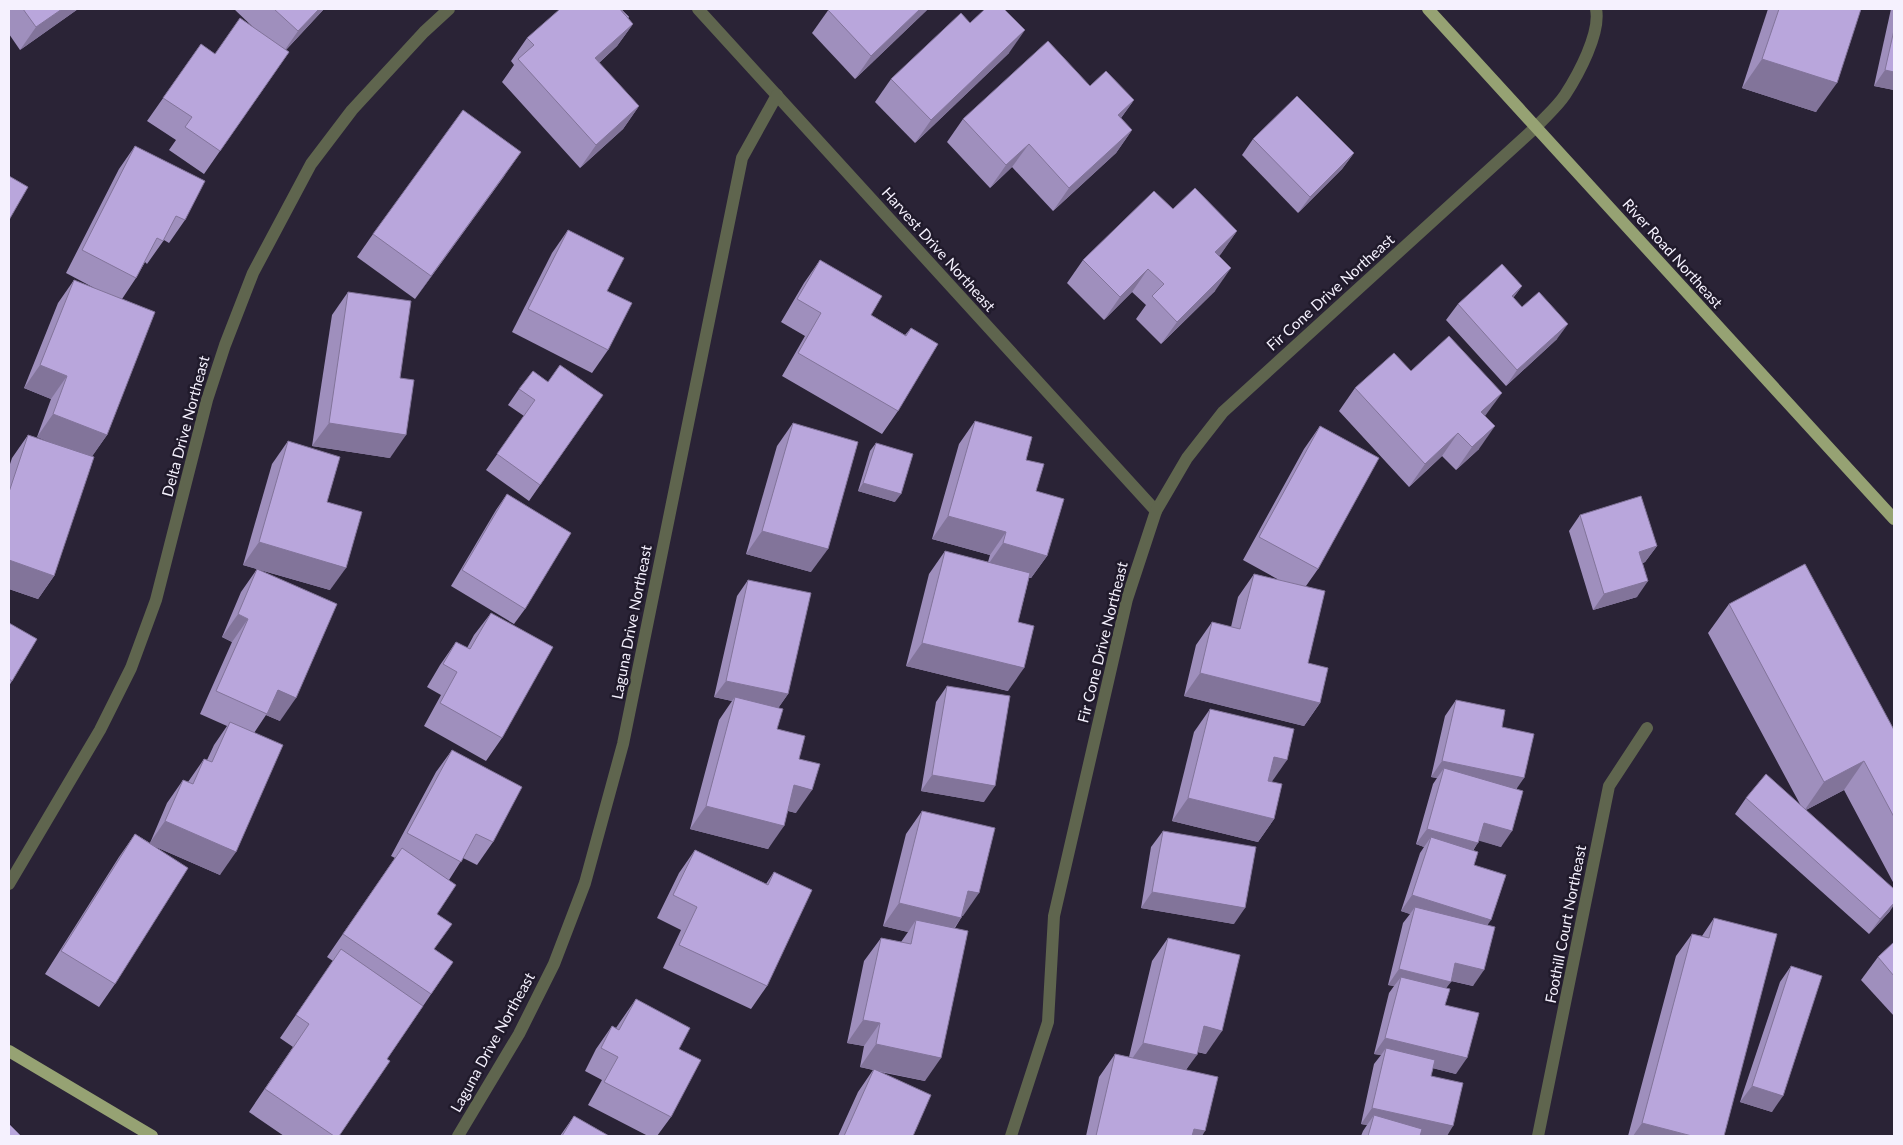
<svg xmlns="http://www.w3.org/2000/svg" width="1903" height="1145" font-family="Lato,sans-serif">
<rect width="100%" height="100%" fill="#2a2336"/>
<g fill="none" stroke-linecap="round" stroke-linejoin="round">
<!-- minor -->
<g stroke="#5f654e" stroke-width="12">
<polyline points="698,9 1156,511"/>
<polyline points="9,884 100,730 131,668 156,600 207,400 225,345 253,273 311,164 352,110 424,32 449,9"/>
<polyline points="458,1136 519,1034 554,964 585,883 623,744 742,158 777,95"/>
<path d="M 1011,1136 L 1048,1022 L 1054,916 L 1127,599 L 1156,511 L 1187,458 L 1223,412 L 1536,127 C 1545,117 1557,107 1565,95 C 1578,75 1601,33 1596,9"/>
<polyline points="1538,1136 1609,786 1647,728"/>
</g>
<!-- major -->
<g stroke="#96a273" stroke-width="12">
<polyline points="1428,9 1894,519"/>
<polyline points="9,1051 152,1136"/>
</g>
</g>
<!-- wall -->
<g fill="#9f8fbd">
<polygon points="9,9 78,9 20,50 9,34"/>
<polygon points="234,9 324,9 286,50 289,52 204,174 169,150 176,140 147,121 201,44 215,54 255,29"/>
<polygon points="829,9 928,9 855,79 812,33"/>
<polygon points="1768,9 1861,9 1816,112 1742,88"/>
<polygon points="1891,9 1894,9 1894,90 1874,86"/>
<polygon points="628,18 633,24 617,46 599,63 639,106 623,129 580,168 502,82 514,65 511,61 527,38"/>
<polygon points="970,23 1009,53 915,143 875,102 891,79"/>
<polygon points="1090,86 1134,100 1121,118 1132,130 1116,153 1053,211 1012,167 990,188 947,142 963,119"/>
<polygon points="1253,139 1354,153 1342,169 1298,213 1242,155"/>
<polygon points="135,146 185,220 169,243 164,240 147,264 145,262 136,278 122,299 107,435 92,456 54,576 38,599 9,589 9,467 12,458 28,435 57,445 37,437 51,399 24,388 58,303 74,280 98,290 66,273 119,169"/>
<polygon points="505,175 415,299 357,257 373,234"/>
<polygon points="1173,209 1237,231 1219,256 1215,291 1161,344 1136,319 1146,305 1132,292 1104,320 1067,283 1083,260"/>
<polygon points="568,230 607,291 608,350 592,373 512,332 552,253"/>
<polygon points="820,260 871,315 905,335 911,328 898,411 882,434 782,376 805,336 781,322 804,283"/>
<polygon points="1522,286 1513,298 1522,307 1557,339 1506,386 1446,320 1458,304"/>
<polygon points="348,292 400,378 390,458 312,446 332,315"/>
<polygon points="1411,371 1479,449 1456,470 1442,456 1409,487 1339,411 1355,388"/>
<polygon points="548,382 603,395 529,501 486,470 524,416 508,405 519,389"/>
<polygon points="975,421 1026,460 1036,491 1047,556 1031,578 1029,578 1018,622 1008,691 906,666 929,574 945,551 988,562 990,555 932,539 959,444"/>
<polygon points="793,423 811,572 746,554 777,446"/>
<polygon points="1320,426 1318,569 1306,586 1308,663 1320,703 1304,726 1184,696 1196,645 1212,622 1231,627 1238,597 1254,574 1279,580 1243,560 1304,449"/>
<polygon points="288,441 327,502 330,590 243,565 272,464"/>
<polygon points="876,443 895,502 858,491 870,451"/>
<polygon points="507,494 525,609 514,624 451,586 496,510"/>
<polygon points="1580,515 1657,546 1645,562 1643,563 1637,597 1593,610 1569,531"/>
<polygon points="257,569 280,721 266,715 254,733 220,875 156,847 115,984 99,1007 45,974 119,857 135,834 150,843 167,803 183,780 188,782 204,759 207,760 214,745 227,726 200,714 232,642 222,637 241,592"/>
<polygon points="748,580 788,694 778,708 777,729 799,759 796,813 788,811 768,849 690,829 719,720 732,701 714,697 737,596"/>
<polygon points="1729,604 1894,730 1894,884 1844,790 1806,810 1890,911 1869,934 1735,814 1746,798 1801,806 1708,633"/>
<polygon points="491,613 502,738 486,761 424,726 441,695 427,687 440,665 456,642 467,648 474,635"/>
<polygon points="9,623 12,681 9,686"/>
<polygon points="947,686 984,802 921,791 936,702"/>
<polygon points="1456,700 1502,727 1517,789 1501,847 1479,840 1473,851 1474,865 1488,925 1473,986 1451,981 1446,988 1445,1005 1456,1074 1433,1068 1431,1076 1447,1136 1361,1136 1363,1131 1367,1125 1361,1124 1374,1064 1381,1055 1374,1054 1389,993 1394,986 1388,985 1403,923 1410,914 1401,911 1420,853 1424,847 1416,844 1433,784 1437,778 1431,777 1445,716"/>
<polygon points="1210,709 1271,782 1274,819 1258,842 1172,821 1194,732"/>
<polygon points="452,750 493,842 477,865 463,858 449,880 437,914 434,949 453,962 387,1059 339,1136 284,1136 249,1112 293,1047 280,1038 333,961 327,957 395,858 391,856 436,772"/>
<polygon points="922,811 963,916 962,916 961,918 955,928 925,1081 880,1072 913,1136 838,1136 858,1092 873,1070 860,1067 864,1046 847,1043 864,961 881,938 901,942 908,932 883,926 906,834"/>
<polygon points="1163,831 1234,924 1141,908 1151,847"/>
<polygon points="695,850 766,884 774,872 767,986 751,1009 663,968 681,930 657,918 679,873"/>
<polygon points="1714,918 1724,1136 1628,1136 1676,956 1692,934 1702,936"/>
<polygon points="1168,938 1206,1054 1197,1052 1186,1070 1202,1136 1086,1136 1099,1077 1115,1054 1129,1057 1152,961"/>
<polygon points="1894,942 1894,1016 1861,980 1878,957"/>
<polygon points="1791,966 1772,1112 1740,1102 1780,982"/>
<polygon points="636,999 679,1049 671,1117 657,1136 648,1136 588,1105 602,1080 585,1071 596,1049 612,1026 616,1028 620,1022"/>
<polygon points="574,1116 609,1136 560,1136"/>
</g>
<!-- shaded-wall -->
<g fill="#82749a">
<polygon points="62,9 78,9 20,50 36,27"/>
<polygon points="319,9 324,9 282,54 298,31"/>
<polygon points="920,9 928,9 855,79 871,56"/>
<polygon points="633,24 617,46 579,81 595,58"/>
<polygon points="1025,30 1009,53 915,143 931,120"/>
<polygon points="1762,59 1837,83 1816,112 1742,88"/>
<polygon points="1885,70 1894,72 1894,90 1874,86"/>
<polygon points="1134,100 1117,123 1118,115"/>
<polygon points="639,106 623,129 580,168 596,145"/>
<polygon points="1132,130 1116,153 1053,211 1069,188"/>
<polygon points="1029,144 1012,167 990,188 1006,165"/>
<polygon points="521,152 505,175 415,299 431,276"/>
<polygon points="1354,153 1342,169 1298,213 1310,197"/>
<polygon points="1237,231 1221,254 1199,275 1215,252"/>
<polygon points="1231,268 1215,291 1161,344 1177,322"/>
<polygon points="1148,269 1132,292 1104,320 1120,297"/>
<polygon points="1522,286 1510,302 1512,296"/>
<polygon points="1568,324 1557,339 1506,386 1517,370"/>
<polygon points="40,365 67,376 51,399 24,388"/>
<polygon points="1502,393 1485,416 1481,412"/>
<polygon points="53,414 107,435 91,458 37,437"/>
<polygon points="329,423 406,435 390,458 312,446"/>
<polygon points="1495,426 1479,449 1456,470 1472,447"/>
<polygon points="1458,433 1442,456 1409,487 1425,464"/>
<polygon points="863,483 901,494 895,502 858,491"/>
<polygon points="948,516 1006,532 990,555 932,539"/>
<polygon points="762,531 828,549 811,572 746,554"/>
<polygon points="259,542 346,568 330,590 243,565"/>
<polygon points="1003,543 1047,556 1031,578 987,566"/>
<polygon points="1657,546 1645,562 1628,568 1639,552"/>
<polygon points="9,560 54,576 38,599 9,589"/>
<polygon points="1648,581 1637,597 1593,610 1604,594"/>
<polygon points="238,614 248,619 232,642 222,637"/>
<polygon points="922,643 1024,668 1008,691 906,666"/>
<polygon points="1200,673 1320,703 1304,726 1184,696"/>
<polygon points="726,681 788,694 777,710 735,697 732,701 714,697"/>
<polygon points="278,690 296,698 280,721 266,715"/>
<polygon points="1274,757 1287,760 1271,783 1258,780"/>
<polygon points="1442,761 1524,778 1513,794 1444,768 1437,778 1431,777"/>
<polygon points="1864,761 1844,790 1804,811 1824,782"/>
<polygon points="932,775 995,786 984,802 921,791"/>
<polygon points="794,785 812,790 796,813 778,808"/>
<polygon points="1188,798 1274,819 1258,842 1172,821"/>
<polygon points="706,806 784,826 768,849 690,829"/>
<polygon points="165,821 236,852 220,875 149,844"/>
<polygon points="1484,823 1512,831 1501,847 1473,839"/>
<polygon points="1427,829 1478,843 1467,859 1431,837 1424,847 1416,844"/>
<polygon points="968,891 979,893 963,916 952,914"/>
<polygon points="1152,892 1245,908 1234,924 1141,908"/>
<polygon points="1412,895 1491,920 1480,936 1415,907 1410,914 1401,911"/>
<polygon points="899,903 961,918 945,941 916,920 908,932 883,926"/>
<polygon points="1894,903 1894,905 1890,911 1869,934 1880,919"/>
<polygon points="1455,963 1484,970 1473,986 1444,979"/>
<polygon points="1399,969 1451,982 1439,997 1401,977 1394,986 1388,985"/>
<polygon points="863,1020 880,1023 864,1046 847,1043"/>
<polygon points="1204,1026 1222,1031 1206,1054 1188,1049"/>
<polygon points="1385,1038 1467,1058 1456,1074 1384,1056 1386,1048 1381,1055 1374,1054"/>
<polygon points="1143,1043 1197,1055 1180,1078 1127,1066"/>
<polygon points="876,1044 941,1058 925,1081 860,1067"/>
<polygon points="1752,1086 1783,1096 1772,1112 1740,1102"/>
<polygon points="1372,1108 1453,1126 1447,1136 1415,1136 1374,1115 1367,1125 1361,1124"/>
<polygon points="1642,1123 1692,1136 1633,1136"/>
<polygon points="1194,1129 1205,1131 1202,1136 1188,1136"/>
</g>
<!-- building -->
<g fill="#b9a6dc" stroke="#82749a">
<polygon points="23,9 62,9 36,27"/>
<polygon points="274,9 319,9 298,31"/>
<polygon points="560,9 620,9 633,24 595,58 639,106 596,145 518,59 534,45 527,38"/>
<polygon points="620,9 621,9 629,17 628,18"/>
<polygon points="829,9 920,9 871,56 828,10"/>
<polygon points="985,9 1004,9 1025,30 931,120 891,79 961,13 970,23"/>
<polygon points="1779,9 1861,9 1837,83 1762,59"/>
<polygon points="240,18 289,52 220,151 185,127 192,117 163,98 201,44 215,54"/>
<polygon points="1894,30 1894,72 1885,70"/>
<polygon points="1048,41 1090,86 1106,71 1134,100 1118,115 1132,130 1069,188 1029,144 1006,165 963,119"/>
<polygon points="1297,96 1354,153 1310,197 1253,139"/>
<polygon points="463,110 521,152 431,276 373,234"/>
<polygon points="135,146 205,181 185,220 176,216 163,241 157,238 136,278 82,250"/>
<polygon points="9,176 28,187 9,220"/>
<polygon points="1195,188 1237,231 1215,252 1231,268 1177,322 1152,296 1164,284 1148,269 1120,297 1083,260 1154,191 1173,209"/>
<polygon points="568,230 624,258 607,291 632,303 608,350 528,309"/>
<polygon points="820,260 882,296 871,315 906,336 911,328 938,344 898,411 798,353 821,313 797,299"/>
<polygon points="1502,264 1522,286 1512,296 1522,307 1539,292 1568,324 1517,370 1458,304"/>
<polygon points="74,280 155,312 107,435 53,414 67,376 40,365"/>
<polygon points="348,292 411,301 400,378 414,380 406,435 329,423"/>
<polygon points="1449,336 1502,393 1481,412 1495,426 1472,447 1458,433 1425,464 1355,388 1394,353 1411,371"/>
<polygon points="560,365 603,395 540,485 497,454 535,400 519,389 533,371 548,382"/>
<polygon points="975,421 1032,437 1026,460 1044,464 1036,491 1064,499 1047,556 1003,543 1006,532 948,516"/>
<polygon points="793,423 858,442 828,549 762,531"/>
<polygon points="1320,426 1379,458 1318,569 1259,537"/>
<polygon points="28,435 94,457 54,576 9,560 9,492"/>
<polygon points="288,441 340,457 327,502 362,512 346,568 259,542"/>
<polygon points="876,443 913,454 901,494 863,483"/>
<polygon points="507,494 571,533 525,609 462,570"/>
<polygon points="1641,496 1657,546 1639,552 1648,581 1604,594 1580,515"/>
<polygon points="945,551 1030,573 1018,622 1034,626 1024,668 922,643"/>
<polygon points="1805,564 1894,730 1894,817 1864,761 1824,782 1729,604"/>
<polygon points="257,569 337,604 296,698 278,690 267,714 216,691 248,619 238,614"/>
<polygon points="1254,574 1325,591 1308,663 1328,668 1320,703 1200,673 1212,622 1240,629"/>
<polygon points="748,580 811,593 788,694 726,681"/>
<polygon points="491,613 553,647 502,738 440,703 457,672 443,664 456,642 470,649"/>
<polygon points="9,623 37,639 12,681 9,679"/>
<polygon points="947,686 1010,696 995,786 932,775"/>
<polygon points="735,697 783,709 777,729 805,736 799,759 820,764 812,790 794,785 784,826 706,806"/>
<polygon points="1456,700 1505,710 1502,727 1534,734 1524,778 1442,761"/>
<polygon points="1210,709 1294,729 1287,760 1274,757 1268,781 1282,784 1274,819 1188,798"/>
<polygon points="230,722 283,745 236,852 165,821 183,780 193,784 204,759 212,762"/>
<polygon points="452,750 522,787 493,842 476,834 461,862 407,833"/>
<polygon points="1444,768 1523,791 1512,831 1484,823 1478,843 1427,829"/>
<polygon points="1766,774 1894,889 1894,903 1880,919 1746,798"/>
<polygon points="922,811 995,828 979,893 968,891 961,918 899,903"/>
<polygon points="1163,831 1256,847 1245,908 1152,892"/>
<polygon points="135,834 188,868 115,984 61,951"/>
<polygon points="1431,837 1478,852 1474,865 1506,875 1491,920 1412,895"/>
<polygon points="402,848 456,885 437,914 452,924 434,949 453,962 431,994 343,934"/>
<polygon points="695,850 768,885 774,872 812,890 767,986 679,945 697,907 673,895"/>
<polygon points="1415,907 1495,927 1484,970 1455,963 1451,982 1399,969"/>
<polygon points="1714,918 1777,934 1724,1136 1692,1136 1642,1123 1692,934 1709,938"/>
<polygon points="916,920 968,931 941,1058 876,1044 880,1023 863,1020 881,938 911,944"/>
<polygon points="1168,938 1240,955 1222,1031 1204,1026 1197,1055 1143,1043"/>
<polygon points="1894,942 1894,976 1878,957"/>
<polygon points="341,949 423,1006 387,1059 390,1061 339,1136 334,1136 265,1089 309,1024 296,1015"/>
<polygon points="1791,966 1822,976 1783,1096 1752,1086"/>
<polygon points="1401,977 1450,989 1445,1005 1479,1013 1467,1058 1385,1038"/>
<polygon points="636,999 690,1028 679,1049 701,1060 671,1117 604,1082 618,1057 601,1048 612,1026 619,1030"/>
<polygon points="1386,1048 1435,1060 1431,1076 1463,1083 1453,1126 1372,1108"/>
<polygon points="1115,1054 1218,1077 1205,1131 1194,1129 1192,1136 1096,1136"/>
<polygon points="874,1069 931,1095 913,1136 844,1136"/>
<polygon points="1374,1115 1422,1129 1420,1136 1368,1136"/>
<polygon points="574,1116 609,1136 562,1136"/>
<polygon points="9,1124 21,1136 9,1136"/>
</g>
<g text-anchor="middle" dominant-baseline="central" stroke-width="5" stroke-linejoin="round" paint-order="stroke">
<!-- street labels -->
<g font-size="15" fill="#f5f1fe" stroke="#201a2b">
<text transform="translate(939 249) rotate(48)">Harvest Drive Northeast</text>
<text transform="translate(1673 253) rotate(48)">River Road Northeast</text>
<text transform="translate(1330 292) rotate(-42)">Fir Cone Drive Northeast</text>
<text transform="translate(185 426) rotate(-75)">Delta Drive Northeast</text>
<text transform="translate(631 622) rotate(-79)">Laguna Drive Northeast</text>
<text transform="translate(1102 642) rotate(-76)">Fir Cone Drive Northeast</text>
<text transform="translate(1565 924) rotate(-79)">Foothill Court Northeast</text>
<text transform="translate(492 1042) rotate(-61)">Laguna Drive Northeast</text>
</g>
</g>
<!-- border -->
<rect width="1903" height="1145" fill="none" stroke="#f5f1fe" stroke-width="20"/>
</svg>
